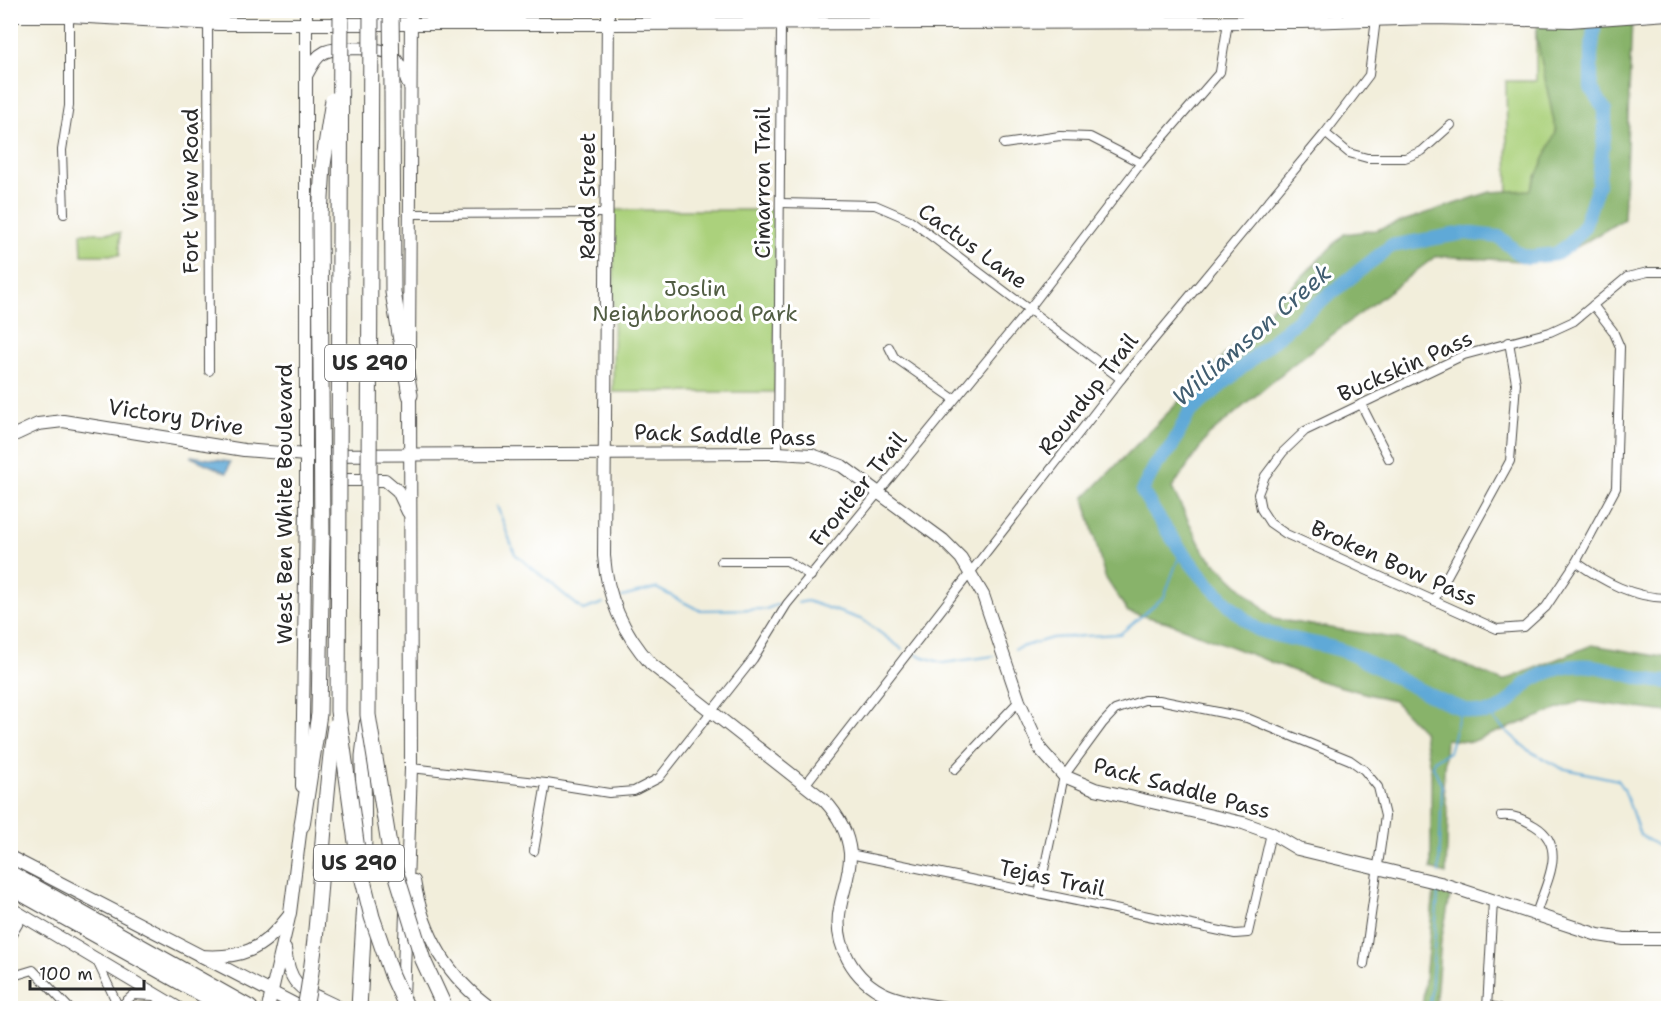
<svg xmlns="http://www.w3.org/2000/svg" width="1679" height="1019" font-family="'Shantell Sans',sans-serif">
<rect width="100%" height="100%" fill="#fff"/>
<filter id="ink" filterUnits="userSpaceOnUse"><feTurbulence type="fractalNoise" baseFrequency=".0167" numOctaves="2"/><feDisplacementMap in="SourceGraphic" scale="12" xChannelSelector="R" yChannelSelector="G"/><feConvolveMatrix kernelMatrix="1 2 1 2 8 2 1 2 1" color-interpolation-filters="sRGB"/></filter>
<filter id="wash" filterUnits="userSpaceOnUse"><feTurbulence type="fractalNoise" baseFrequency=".008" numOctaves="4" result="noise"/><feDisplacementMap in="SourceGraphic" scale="24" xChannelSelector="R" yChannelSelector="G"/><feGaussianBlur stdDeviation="1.35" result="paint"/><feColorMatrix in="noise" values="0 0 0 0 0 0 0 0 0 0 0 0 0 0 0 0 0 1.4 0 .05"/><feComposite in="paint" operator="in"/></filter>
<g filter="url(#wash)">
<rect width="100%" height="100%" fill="#f2eedb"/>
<!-- green -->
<g fill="#abd17b" stroke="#6b7e53" stroke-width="1.5">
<polygon points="1611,32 1601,187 1508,204 1506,81 1536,81 1536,35"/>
<polygon points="614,210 776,210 775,392 613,392"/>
<polygon points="81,233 120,233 120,255 82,255"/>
</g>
<!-- forest -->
<g fill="#88b36b" stroke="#5a6f4b" stroke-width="1.5">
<polygon points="1557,11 1645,11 1632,18 1624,219 1560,257 1539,262 1436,256 1291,366 1208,436 1172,488 1204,552 1274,619 1399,639 1503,681 1592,645 1668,658 1668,712 1580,701 1471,742 1446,739 1443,786 1448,814 1446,874 1431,869 1431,772 1423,731 1394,701 1320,681 1167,622 1128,612 1105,577 1084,498 1344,234 1376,230 1490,192 1530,190 1556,132 1536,35 1539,20"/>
<polygon points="1434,892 1450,897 1441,941 1435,1008 1422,1008"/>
</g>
<!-- water -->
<polygon fill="#5fa9d7" stroke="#456a81" stroke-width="1.5" points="191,456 230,462 227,473 191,457"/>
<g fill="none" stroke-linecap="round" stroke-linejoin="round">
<!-- stream -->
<g stroke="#5fa9d7" stroke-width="2">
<polyline points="497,506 515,554 583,610 603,603"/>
<polyline points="622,597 656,588 699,610 766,609 779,604"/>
<polyline points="798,603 807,601 863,620 902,649"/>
<polyline points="1015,649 1052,638 1120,634 1164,597 1181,551"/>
<polyline points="917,655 943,663 994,656"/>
<polyline points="1487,714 1528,750 1561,768 1618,780 1624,789 1640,835 1668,852"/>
<polyline points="1439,873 1442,786 1433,766 1434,760 1449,752 1461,709"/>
<polyline points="1430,1008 1438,892"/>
</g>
<!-- river -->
<path stroke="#5fa9d7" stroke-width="14" d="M 1596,10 L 1591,56 L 1591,88 L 1605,110 L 1605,129 L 1598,185 L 1584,227 L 1570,244 L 1556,254 L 1528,257 L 1519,254 L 1499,237 L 1464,233 L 1391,246 L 1303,315 L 1189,413 L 1171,448 L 1155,466 L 1142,491 C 1171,541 1208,590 1254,627 C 1267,637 1325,643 1346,652 C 1378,665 1456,716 1486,713 C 1506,712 1515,693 1529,682 C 1537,676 1552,670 1562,668 C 1603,658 1631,682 1668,682"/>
</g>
</g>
<g filter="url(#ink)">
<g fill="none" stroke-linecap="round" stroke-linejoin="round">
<!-- street casing -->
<g stroke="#494845" stroke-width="10">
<g id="street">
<polyline points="208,10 209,371"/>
<polyline points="1072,10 1072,22"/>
<polyline points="968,23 968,10"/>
<polyline points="1325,133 1349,153 1367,158 1405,158 1422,151 1451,125"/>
<polyline points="1004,144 1060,136 1090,137 1141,163"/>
<polyline points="780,203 875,205 910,220 1121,379"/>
<polyline points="64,214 62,150 69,106 69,16"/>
<polyline points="409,214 608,213"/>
<polyline points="1593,305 1613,331 1620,347 1616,488 1576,562 1546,607 1524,627 1497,629 1286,534 1270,523 1261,509 1258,494 1265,476 1283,452 1305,431 1464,355 1550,332 1574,321 1627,277 1648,272 1668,272"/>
<polyline points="889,347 894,357 954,399"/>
<polyline points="1361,404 1389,459"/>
<polyline points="778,453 781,22"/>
<polyline points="721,561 787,561 811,576"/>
<path d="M 1576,562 C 1604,582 1634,598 1668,598"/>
<polyline points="1434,600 1510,461 1516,383 1509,342"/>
<polyline points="411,768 546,783 609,793 634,791 659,778 753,659 787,604 1029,309 1141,163 1220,72 1228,22"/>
<polyline points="955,769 1019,701"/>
<polyline points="805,785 1121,379 1325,133 1369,75 1376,19"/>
<path d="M 1501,816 C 1516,815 1523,819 1535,826 C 1569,847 1545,884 1536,914"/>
<polyline points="534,851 546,783"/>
<polyline points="850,854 1235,934 1248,933 1271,833"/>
<polyline points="1039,893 1064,776 1103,723 1115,710 1144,700 1159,700 1247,718 1350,760 1364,770 1378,787 1385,816 1364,964"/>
<polyline points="10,938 23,916"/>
<polyline points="97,961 119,1008"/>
<polyline points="10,977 33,970 69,1008"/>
<polyline points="1487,1005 1500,1008"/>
<polyline points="122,1008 124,1003 133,995 153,996"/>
<polyline points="1487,1008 1493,901"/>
</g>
</g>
<!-- secondary casing -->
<g stroke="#494845" stroke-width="14">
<g id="secondary">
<path d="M 608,10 L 604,556 C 607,598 623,633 651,664 L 824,800 C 838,815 848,832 850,853 C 851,872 843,890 840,908 C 833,944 853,980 887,995 C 905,1003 926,1004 946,1008"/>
<polyline points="10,16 69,16 218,24 608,24 1303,22 1432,18 1570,21 1668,14"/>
<path d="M 307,74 C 312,66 315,57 325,52 C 337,47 384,46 393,56 C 400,63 404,76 409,85"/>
<polyline points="409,357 411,10"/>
<polyline points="10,437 38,424 63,421 244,450 306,455 778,453 812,455 842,466 943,540 961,558 983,595 1019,701 1041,750 1064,776 1095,789 1243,823 1271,833 1298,849 1440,883 1598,935 1624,939 1668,939"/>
<polyline points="333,480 385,480 398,491 408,512"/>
<polyline points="302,786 306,507 306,10"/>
<polyline points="10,857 302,1008"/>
<path d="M 414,881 C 423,935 447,977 491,1008"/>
<polyline points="10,908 178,1008"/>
<path d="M 285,949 C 290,992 306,990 340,1008"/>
<path d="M 200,956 C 241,959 263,950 288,917"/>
<polyline points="403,999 411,768 410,387"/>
<polyline points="268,1008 290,913 302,818"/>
</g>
</g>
<!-- highway casing -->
<g stroke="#494845" stroke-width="17">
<g id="highway">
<polyline points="392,90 393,292 410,395"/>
<polyline points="302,825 319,714 322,538"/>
<polyline points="364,865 363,756 367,724"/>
<polyline points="10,873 250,1008"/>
<polyline points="10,887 227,1008"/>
<polyline points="359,1008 365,901"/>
</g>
</g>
<!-- street -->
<use href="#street" stroke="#fff" stroke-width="8"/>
<!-- secondary -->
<use href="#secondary" stroke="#fff" stroke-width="12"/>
<!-- highway -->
<use href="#highway" stroke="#fff" stroke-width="15"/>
<!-- highway-bridge casing -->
<g stroke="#494845" stroke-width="17" stroke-linecap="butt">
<g id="highway-bridge">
<polyline points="341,10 338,711 359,864 372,917 392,975 407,1008"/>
<polyline points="371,10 368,715 391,857 423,960 445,1008"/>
<polyline points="391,10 392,90"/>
<polyline points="322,538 320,215 323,165 333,100"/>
<path d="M 305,1008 C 323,915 320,819 335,726"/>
</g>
</g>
<!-- highway-bridge -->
<use href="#highway-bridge" stroke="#fff" stroke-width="15"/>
</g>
</g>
<g text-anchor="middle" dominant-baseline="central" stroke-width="6" stroke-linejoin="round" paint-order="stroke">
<!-- shield labels -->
<g fill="#fff" stroke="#6b6b6b" stroke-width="1.5">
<rect x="325" y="345" width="90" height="36" rx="4.5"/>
<rect x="314" y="845" width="90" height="36" rx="4.5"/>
</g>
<g font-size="21" font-weight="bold" fill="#2b2b2b">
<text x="370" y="363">US 290</text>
<text x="359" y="863">US 290</text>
</g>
<!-- street labels -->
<g font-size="22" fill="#2b2b2b" stroke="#fff">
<text transform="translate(762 183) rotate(-90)">Cimarron Trail</text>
<text transform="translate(190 191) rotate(-90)">Fort View Road</text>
<text transform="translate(587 196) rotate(-90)">Redd Street</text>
<text transform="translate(973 246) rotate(36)">Cactus Lane</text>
<text transform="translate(1405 366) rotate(-24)">Buckskin Pass</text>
<text transform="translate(1088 394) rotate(-52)">Roundup Trail</text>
<text transform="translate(176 417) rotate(9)">Victory Drive</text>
<text transform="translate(725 435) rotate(2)">Pack Saddle Pass</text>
<text transform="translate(858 489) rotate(-51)">Frontier Trail</text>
<text transform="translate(284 504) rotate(-90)">West Ben White Boulevard</text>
<text transform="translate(1394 563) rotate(24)">Broken Bow Pass</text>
<text transform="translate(1182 788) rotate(15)">Pack Saddle Pass</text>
<text transform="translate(1052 878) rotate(12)">Tejas Trail</text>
</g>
<!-- park labels -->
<g font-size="22" fill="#515d43" stroke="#fff">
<text x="695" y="288">Joslin<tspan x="695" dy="25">Neighborhood Park</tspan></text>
</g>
<!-- water labels -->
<g font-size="24" font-style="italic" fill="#405d70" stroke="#fff">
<text transform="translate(1252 335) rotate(-41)">Williamson Creek</text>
</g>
</g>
<!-- margin -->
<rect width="1679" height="1019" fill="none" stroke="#fff" stroke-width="36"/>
<!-- scale -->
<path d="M30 980v9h114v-9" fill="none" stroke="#2b2b2b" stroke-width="3"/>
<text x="39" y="980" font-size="18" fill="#2b2b2b" stroke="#ffffff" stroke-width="4.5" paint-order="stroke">100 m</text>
</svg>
